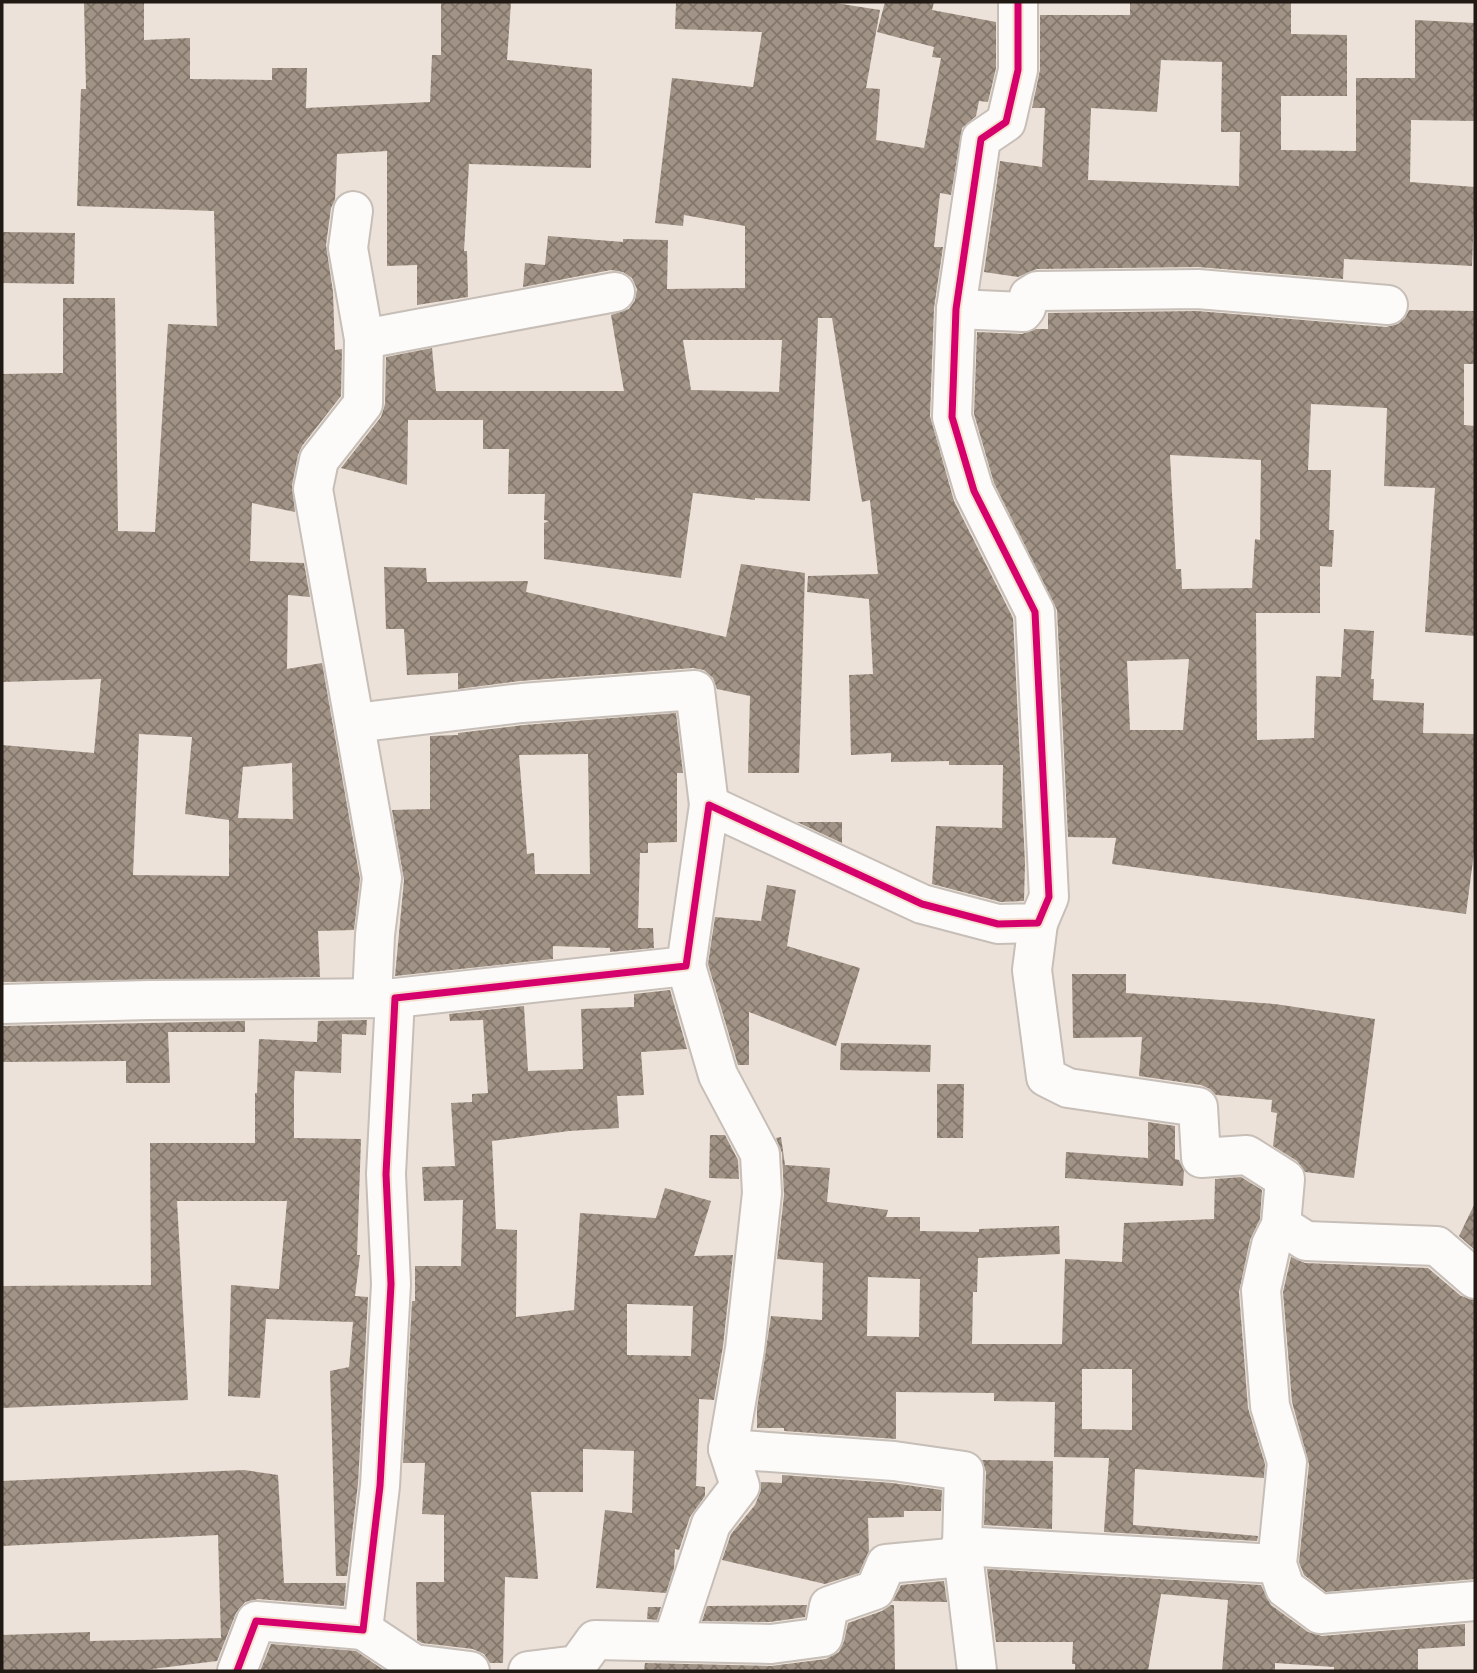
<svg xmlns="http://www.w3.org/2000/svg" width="1477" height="1673" font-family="'Open Sans',sans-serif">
<defs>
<pattern id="building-cross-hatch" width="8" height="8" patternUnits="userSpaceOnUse" patternTransform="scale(1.75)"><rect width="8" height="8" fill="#a19386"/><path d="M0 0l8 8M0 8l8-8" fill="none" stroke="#83776c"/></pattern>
</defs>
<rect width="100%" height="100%" fill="#ece2d9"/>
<!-- building -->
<g fill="url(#building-cross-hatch)" fill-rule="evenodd">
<path d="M 84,2 L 144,2 L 144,40 L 190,38 L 190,79 L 272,80 L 272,68 L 307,68 L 306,108 L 430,102 L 432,55 L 441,55 L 441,2 L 511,2 L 507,60 L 592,69 L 591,168 L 469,164 L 464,251 L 467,251 L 468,297 L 417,305 L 417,265 L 387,266 L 387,151 L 337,154 L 335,200 L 331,208 L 326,245 L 333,292 L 335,350 L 342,349 L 341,396 L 302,446 L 298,455 L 292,485 L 295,512 L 252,503 L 250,561 L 304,563 L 310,597 L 288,595 L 287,669 L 322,663 L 360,879 L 354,930 L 318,931 L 320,977 L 2,982 L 2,745 L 94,753 L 101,679 L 2,682 L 2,374 L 63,373 L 63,298 L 115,298 L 118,531 L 155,532 L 168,324 L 217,326 L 214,211 L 77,206 L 81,89 L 86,89 ZM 139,734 L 192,737 L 185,814 L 229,820 L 229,876 L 133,875 ZM 292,763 L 293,819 L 238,818 L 243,767 Z"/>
<path d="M 676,2 L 829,2 L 880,10 L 866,88 L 880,89 L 876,140 L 924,148 L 941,58 L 932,57 L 934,47 L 877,32 L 885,2 L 934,2 L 932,10 L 996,22 L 996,68 L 988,102 L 979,101 L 976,116 L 962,128 L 951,195 L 940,193 L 934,247 L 943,247 L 934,308 L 930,416 L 954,501 L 1013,618 L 1025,863 L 1024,901 L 1001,902 L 932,884 L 936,826 L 1002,828 L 1003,765 L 949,765 L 949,761 L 891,762 L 891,753 L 851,755 L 849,675 L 873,674 L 869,599 L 807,592 L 808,576 L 878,574 L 870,500 L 862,502 L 832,318 L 818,318 L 810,501 L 755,498 L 755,500 L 693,493 L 681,578 L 544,559 L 544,523 L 549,521 L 544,520 L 545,494 L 508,494 L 509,449 L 483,449 L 483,420 L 408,420 L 407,485 L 341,468 L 381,417 L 385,404 L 386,357 L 432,348 L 436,391 L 624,391 L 611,315 L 629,309 L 635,300 L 637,289 L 632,278 L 623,272 L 611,270 L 523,287 L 525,263 L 545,265 L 548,236 L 623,242 L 623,239 L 668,240 L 667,289 L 745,288 L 745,226 L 684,215 L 683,226 L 655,223 L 672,78 L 753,87 L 762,32 L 675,29 ZM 683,340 L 782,340 L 779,392 L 691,390 Z"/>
<path d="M 1130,2 L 1291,2 L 1291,34 L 1347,35 L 1347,96 L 1281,96 L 1281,150 L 1356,151 L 1356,78 L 1415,78 L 1415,20 L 1475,23 L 1475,121 L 1411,120 L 1410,182 L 1475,187 L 1472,266 L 1344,259 L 1343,279 L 1198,267 L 1037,269 L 1018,277 L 984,272 L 1000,161 L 1042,167 L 1045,108 L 1032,108 L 1040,70 L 1040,15 L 1130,15 ZM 1161,60 L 1222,62 L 1221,132 L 1240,132 L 1239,186 L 1088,180 L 1091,108 L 1157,112 Z"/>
<polygon points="2,232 75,233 74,284 2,283"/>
<path d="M 1409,310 L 1475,311 L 1475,364 L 1464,364 L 1464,425 L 1475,426 L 1475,636 L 1425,632 L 1435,488 L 1384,486 L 1387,408 L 1311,404 L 1308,470 L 1331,470 L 1329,530 L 1334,530 L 1332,567 L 1320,566 L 1320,613 L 1256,613 L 1257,740 L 1314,738 L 1316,676 L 1341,677 L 1344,629 L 1374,631 L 1371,679 L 1374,679 L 1373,700 L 1424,703 L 1423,733 L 1475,734 L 1475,845 L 1466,914 L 1112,864 L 1116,838 L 1068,837 L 1057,610 L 994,483 L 974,414 L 977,332 L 1022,334 L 1036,329 L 1048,329 L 1048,313 L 1197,311 L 1386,327 L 1398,324 L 1405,318 ZM 1170,455 L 1261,460 L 1260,540 L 1255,539 L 1252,588 L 1182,589 L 1181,569 L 1176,569 ZM 1189,659 L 1183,730 L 1130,730 L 1127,661 Z"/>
<polygon points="741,564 805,573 799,773 748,773 750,696 717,689 713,678 704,670 693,668 520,681 458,689 458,673 407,675 404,629 386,629 384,567 426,568 427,582 528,581 526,592 726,637"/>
<path d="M 676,713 L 683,773 L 677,773 L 677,842 L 648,843 L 648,853 L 640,853 L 638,928 L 653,928 L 654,948 L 610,952 L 610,948 L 553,946 L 553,959 L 395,976 L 404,880 L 392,810 L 430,809 L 430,736 L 458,735 L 458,733 L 524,725 ZM 588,754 L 590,874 L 535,874 L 534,853 L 527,854 L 519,755 Z"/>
<polygon points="797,822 842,822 842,843"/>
<polygon points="767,885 796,890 787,946 860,968 836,1046 749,1012 749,1065 738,1065 708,964 715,917 761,921"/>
<polygon points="1072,974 1126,974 1126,993 1275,1004 1375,1019 1354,1178 1305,1172 1297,1161 1273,1146 1277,1113 1271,1112 1272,1100 1216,1095 1210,1089 1201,1085 1139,1076 1142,1037 1073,1038"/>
<path d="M 670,990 L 687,1049 L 641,1052 L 644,1095 L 617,1096 L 619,1128 L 569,1131 L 492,1141 L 496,1229 L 517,1230 L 516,1317 L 574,1310 L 580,1213 L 656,1218 L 665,1188 L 711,1201 L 694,1256 L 733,1255 L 723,1346 L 714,1400 L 699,1399 L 696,1486 L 705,1487 L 705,1496 L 690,1517 L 679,1550 L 675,1549 L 674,1568 L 666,1593 L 596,1588 L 605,1510 L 632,1513 L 634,1451 L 583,1449 L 583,1492 L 531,1492 L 538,1579 L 505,1577 L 503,1663 L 490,1663 L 484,1654 L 473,1649 L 422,1643 L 417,1640 L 416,1582 L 444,1582 L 444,1515 L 422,1514 L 425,1463 L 403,1463 L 412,1301 L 415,1301 L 415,1266 L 461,1266 L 463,1200 L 424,1201 L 422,1167 L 455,1166 L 451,1103 L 472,1102 L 472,1094 L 488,1093 L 483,1020 L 450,1021 L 449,1014 L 524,1006 L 528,1071 L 583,1069 L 581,1009 L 634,1007 L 634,994 ZM 627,1304 L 693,1306 L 691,1356 L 627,1355 Z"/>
<polygon points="367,1020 366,1035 342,1034 341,1073 295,1071 294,1083 294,1138 361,1139 357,1255 360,1255 355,1296 368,1297 358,1484 347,1576 336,1576 330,1371 349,1367 353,1322 266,1319 260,1398 228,1396 231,1285 279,1289 287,1201 177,1201 188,1400 2,1408 2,1286 151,1285 150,1143 255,1143 255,1093 257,1093 259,1039 317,1042 318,1021"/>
<polygon points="245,1021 245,1032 168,1032 170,1083 126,1083 126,1061 2,1062 2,1026"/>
<polygon points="841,1043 931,1045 930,1072 840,1070"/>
<polygon points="937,1084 964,1084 963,1138 937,1138"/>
<polygon points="1148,1122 1175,1126 1175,1159 1179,1160 1184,1171 1183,1186 1065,1178 1066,1152 1148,1158"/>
<polygon points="710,1135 725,1135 738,1160 739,1179 709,1178"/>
<path d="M 781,1137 L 785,1165 L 830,1168 L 827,1202 L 888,1210 L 886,1217 L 920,1217 L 920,1231 L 979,1232 L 979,1229 L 1059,1226 L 1060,1254 L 978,1258 L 977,1292 L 973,1292 L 972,1344 L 1062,1344 L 1065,1259 L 1122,1262 L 1124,1223 L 1214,1219 L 1215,1179 L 1241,1177 L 1262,1190 L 1260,1219 L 1250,1240 L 1239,1292 L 1248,1408 L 1265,1464 L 1264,1478 L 1135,1469 L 1133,1525 L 1258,1536 L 1257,1541 L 1104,1532 L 1109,1458 L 1054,1457 L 1055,1402 L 994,1401 L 994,1393 L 896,1392 L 896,1439 L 784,1431 L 784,1428 L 757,1428 L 757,1408 L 771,1316 L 822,1320 L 823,1263 L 777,1259 L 784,1195 L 782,1153 L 776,1138 ZM 868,1277 L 920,1279 L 919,1337 L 867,1336 ZM 1082,1369 L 1132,1369 L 1132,1430 L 1082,1429 Z"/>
<polygon points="1475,1203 1475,1250 1459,1236"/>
<polygon points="1291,1257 1305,1263 1428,1268 1461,1296 1475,1300 1475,1579 1326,1592 1304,1575 1299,1562 1309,1464 1292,1402 1283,1292"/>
<polygon points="982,1460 1053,1461 1052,1529 984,1525 986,1472"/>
<polygon points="244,1470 278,1475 284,1583 346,1583 344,1606 258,1599 245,1602 236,1613 217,1661 136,1671 2,1671 2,1635 90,1632 90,1641 221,1638 218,1535 2,1546 2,1481"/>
<polygon points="782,1475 892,1483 942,1490 941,1511 904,1511 904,1517 868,1518 869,1551 859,1573 825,1584 722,1560 731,1534 755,1505 761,1490 761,1482 782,1483"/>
<polygon points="987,1569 1261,1585 1271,1605 1308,1632 1322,1636 1465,1624 1465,1646 1418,1649 1418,1671 1334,1671 1334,1667 1275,1663 1275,1671 1222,1671 1228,1600 1161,1594 1148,1671 1075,1671 1075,1664 1072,1664 1073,1642 996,1642"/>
<polygon points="944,1581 947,1602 893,1601 901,1585"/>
<polygon points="807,1605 805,1617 770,1622 702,1621 707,1606"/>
<polygon points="891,1605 894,1605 895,1671 644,1671 645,1663 771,1666 826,1659 839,1652 844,1641 848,1623 882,1611"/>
<polygon points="648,1607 661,1607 657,1620 647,1619"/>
<polygon points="271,1644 356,1651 385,1671 260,1671"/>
</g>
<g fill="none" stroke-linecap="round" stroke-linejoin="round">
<!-- minor casing -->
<g stroke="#c6beb7" stroke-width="42">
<g id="minor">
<polyline points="353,211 348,248 364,339 363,404 319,460 313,489 382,878 375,935 372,998"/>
<polyline points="956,309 1023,312 1026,308 1029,296 1037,291 1198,289 1388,305"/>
<polyline points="364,339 615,292"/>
<polyline points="355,723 522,703 695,690 709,805"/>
<polyline points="1038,923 1032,970 1046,1077 1068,1088 1198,1107 1201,1158 1247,1155 1285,1179 1281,1225 1271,1245 1261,1290 1270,1406 1287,1462 1277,1564 1285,1588 1320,1614 1475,1601"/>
<polyline points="2,1004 149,1000 395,998"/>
<polyline points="1281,1225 1306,1241 1437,1246 1475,1279"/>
<polyline points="728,1449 894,1461 964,1471 962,1546 977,1671"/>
<polyline points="363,1630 414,1664 470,1671"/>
<polyline points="673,1640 711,1524 740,1486 728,1449 745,1349 762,1193 760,1154 718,1075 686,966"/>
<polyline points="237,1671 256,1621 363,1630 380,1486 391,1284 386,1174 395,998 686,966 709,805 922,904 998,924 1038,923 1049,897 1035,612 974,491 952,417 956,309 981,139 1006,122 1018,70 1018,2"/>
<polyline points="528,1671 577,1665 595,1640 771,1644 823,1637 829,1606 875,1590 886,1564 951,1558 962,1546 1277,1564"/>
</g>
</g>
<!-- minor -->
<use href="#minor" stroke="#fcfbf9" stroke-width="38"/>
<!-- cycleway casing -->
<g stroke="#f4e2d1" stroke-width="11">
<polyline id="cycleway" points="237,1671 256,1621 363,1630 380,1486 391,1284 386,1174 395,998 686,966 709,805 922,904 998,924 1038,923 1049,897 1035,612 974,491 952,417 956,309 981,139 1006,122 1018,70 1018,2"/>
</g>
<!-- cycleway -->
<use href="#cycleway" stroke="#d6006c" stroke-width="7"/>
</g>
<!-- border -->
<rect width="1477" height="1673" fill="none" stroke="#211a14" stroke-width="7"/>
</svg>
